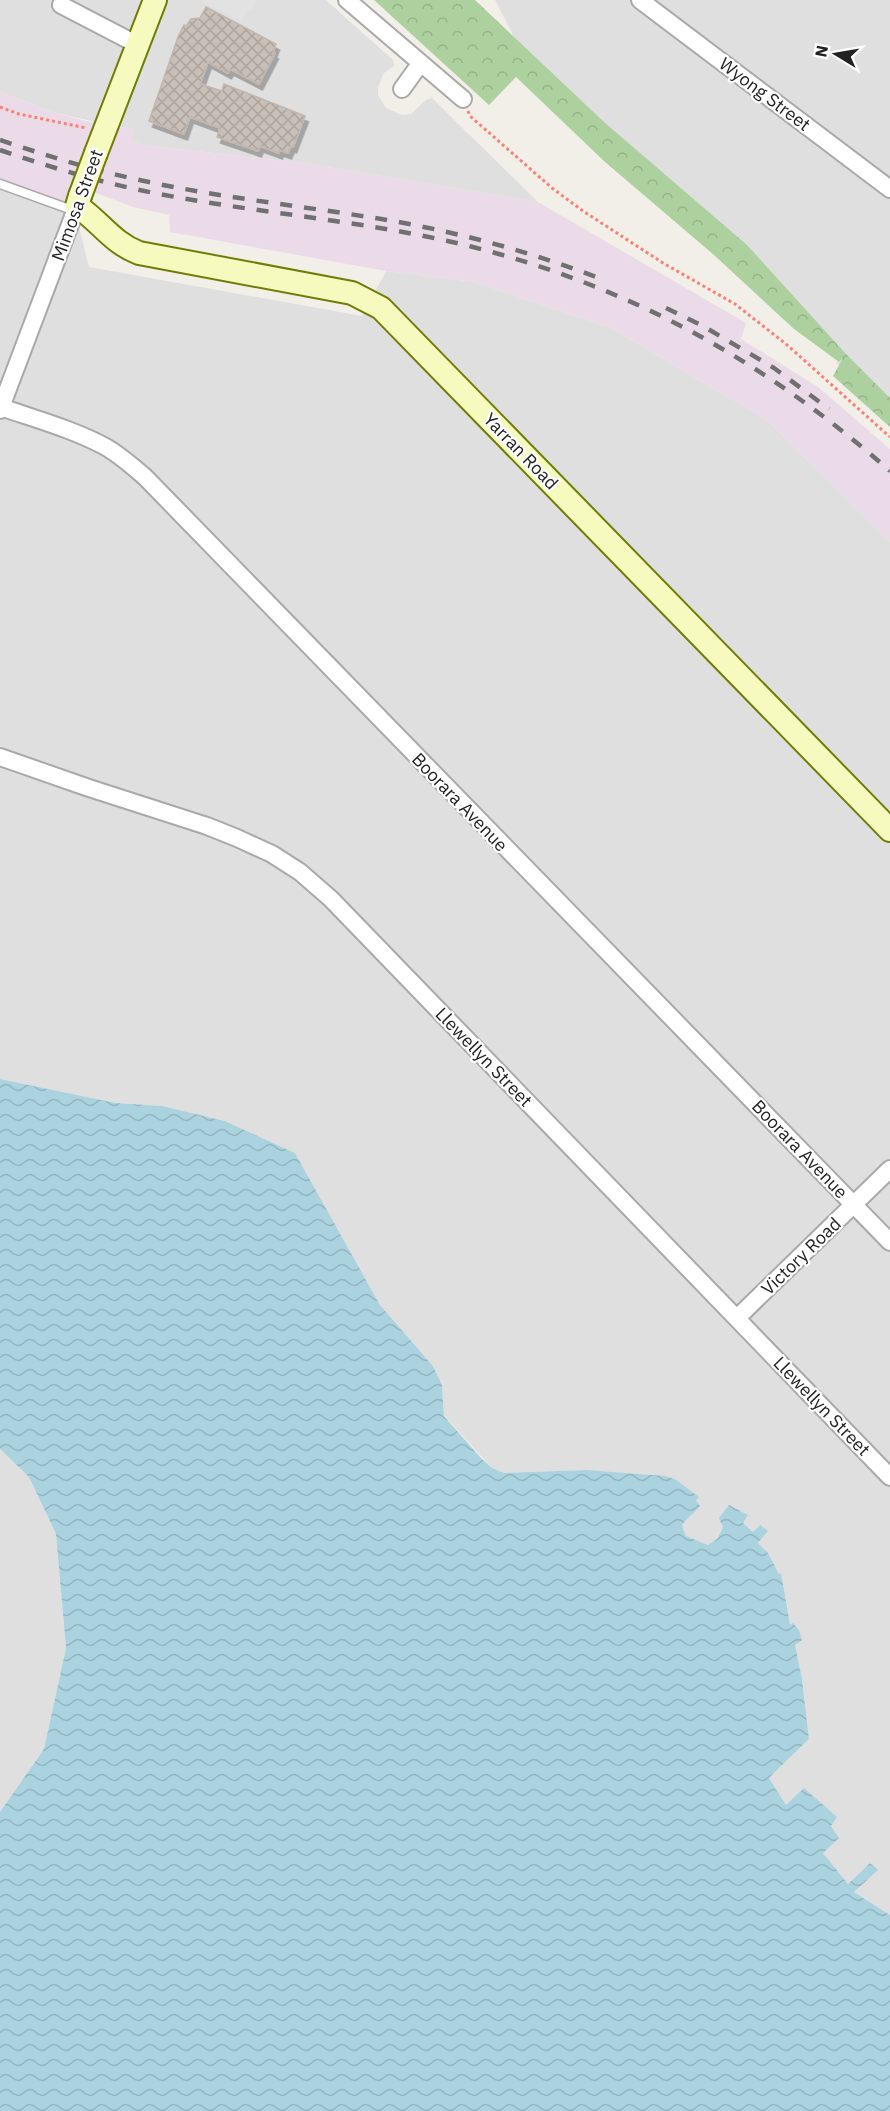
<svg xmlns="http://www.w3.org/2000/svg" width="890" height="2111" font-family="'IBM Plex Sans',sans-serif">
<defs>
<pattern id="forest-crowns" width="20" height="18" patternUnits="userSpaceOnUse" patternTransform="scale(1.5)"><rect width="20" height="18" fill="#add19e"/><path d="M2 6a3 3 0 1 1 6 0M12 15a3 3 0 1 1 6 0" fill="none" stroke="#95b388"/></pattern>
<pattern id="water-waves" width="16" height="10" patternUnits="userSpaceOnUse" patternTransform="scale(1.5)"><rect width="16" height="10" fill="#aad3df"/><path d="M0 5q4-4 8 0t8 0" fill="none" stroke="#92b5bf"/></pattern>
<pattern id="building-cross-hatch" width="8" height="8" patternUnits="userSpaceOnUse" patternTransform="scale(1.5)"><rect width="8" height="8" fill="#c7bfb8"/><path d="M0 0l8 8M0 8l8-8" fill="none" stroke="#aba49e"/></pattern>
<filter id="shadow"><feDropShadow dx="3.5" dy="6" stdDeviation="0" flood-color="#0004"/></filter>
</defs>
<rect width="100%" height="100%" fill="#f2efe9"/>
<!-- residential -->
<g fill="#e0dfdf">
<polygon points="0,0 326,0 393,60 394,66 384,73 378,87 378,95 386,108 402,115 411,114 426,100 432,98 538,202 303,163 142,145 130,140 133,130 56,113 0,92"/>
<polygon points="495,0 890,0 890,404 836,363 846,354 515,39"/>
<polygon points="0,184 75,211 89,267 362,316 386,271 475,282 613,329 767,420 890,542 890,1915 854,1892 877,1870 871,1863 848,1884 823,1853 831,1826 837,1817 786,1805 769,1778 809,1739 802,1679 779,1574 768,1553 758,1543 767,1532 753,1532 743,1523 748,1515 723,1527 717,1539 708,1545 686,1536 682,1526 686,1518 698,1510 586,1470 504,1473 492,1468 444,1415 442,1385 433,1366 380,1305 295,1153 225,1121 162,1106 116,1103 0,1079"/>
<polygon points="0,1449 29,1477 56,1534 66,1648 44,1749 0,1812"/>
</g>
<!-- industrial -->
<polygon fill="#ebdbe8" points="0,92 56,113 86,121 134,130 130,140 142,145 303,163 538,202 746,323 741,339 818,387 890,449 890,542 767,420 613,329 475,282 386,271 170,232 169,215 133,207 75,185 64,204 0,182"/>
<!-- forest -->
<polygon fill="url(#forest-crowns)" points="374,0 475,0 604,122 747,245 846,354 890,398 890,427 833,376 843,358 839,362 794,329 714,255 605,162 516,77 489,105"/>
<!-- parking -->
<polygon fill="#e2e2e2" points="200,0 257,0 251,11 248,10 241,21"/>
<!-- water -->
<path fill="url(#water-waves)" d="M 0,1079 L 116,1103 L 162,1106 L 225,1121 L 295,1153 L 380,1305 L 433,1366 L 442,1385 L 444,1416 L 481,1458 L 492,1468 L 504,1473 L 586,1470 L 665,1476 L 675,1479 L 699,1497 L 696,1500 L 700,1506 C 695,1514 687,1516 682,1526 L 686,1536 L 708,1545 L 717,1539 L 723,1527 L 719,1518 L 729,1505 L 748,1515 L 743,1523 L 753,1532 L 760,1525 L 768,1531 L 758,1543 L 768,1553 L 779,1574 L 781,1573 L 790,1625 L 793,1623 L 799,1630 L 802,1640 L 795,1645 L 802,1679 L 809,1739 L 769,1778 L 786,1805 L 804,1788 L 837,1817 L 831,1826 L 839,1838 L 823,1853 L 848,1884 L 870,1863 L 878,1870 L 854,1892 L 890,1915 L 890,2111 L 0,2111 L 0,1812 L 44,1749 L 66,1648 L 56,1534 L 29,1477 L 0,1449 Z"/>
<!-- building -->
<polygon fill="url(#building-cross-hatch)" stroke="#c4b6ab" stroke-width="1.5" filter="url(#shadow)" points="206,7 276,44 273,52 275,53 259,84 230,69 228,73 208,62 200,84 222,91 224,84 305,116 293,147 291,146 288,153 280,150 279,153 260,146 258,151 217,137 220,128 190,117 184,134 149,121 178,37 184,25 186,26 191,19 200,18"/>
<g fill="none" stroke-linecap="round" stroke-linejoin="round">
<!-- lane casing -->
<g stroke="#a9a9a9" stroke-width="11">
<polyline id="lane" points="0,184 75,211"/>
</g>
<!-- street casing -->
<g stroke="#a9a9a9" stroke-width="20">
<g id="street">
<polyline points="347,0 463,99"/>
<polyline points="640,0 890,189"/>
<polyline points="61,5 138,45"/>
<polyline points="402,89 420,64"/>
<path d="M 1,407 C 35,419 72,429 104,446 C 119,454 132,466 145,477 L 890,1242"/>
<polyline points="0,410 77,206"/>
<polyline points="0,757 89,788 207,826 237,838 272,854 300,872 331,899 890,1477"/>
<polyline points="737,1318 890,1169"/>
</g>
</g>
<!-- secondary casing -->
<g stroke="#707d05" stroke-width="26">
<g id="secondary">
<polyline points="96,153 155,0"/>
<path d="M 80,196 L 77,206 C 101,222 111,242 139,253 L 352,293 L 381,308 L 890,830"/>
</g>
</g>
<!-- path -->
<g stroke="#fa8072" stroke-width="3" stroke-dasharray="3 3" stroke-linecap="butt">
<polyline points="0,107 19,114 86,128"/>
<polyline points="468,111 470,116 552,188 583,211 663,263 735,304 786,344 890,437"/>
</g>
<!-- lane -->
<use href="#lane" stroke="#fff" stroke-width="8"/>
<!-- street -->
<use href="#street" stroke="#fff" stroke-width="16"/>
<!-- secondary -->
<use href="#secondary" stroke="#f7fabf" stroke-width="22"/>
<!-- rail -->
<g stroke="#707070" stroke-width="4.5" stroke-dasharray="12 12" stroke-linecap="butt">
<path d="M 0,140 C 45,155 89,169 135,179 C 224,199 315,207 404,223 C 472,236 537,254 601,279"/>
<path d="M 0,150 C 44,165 89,179 135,189 C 246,213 362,219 473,247 C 633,288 766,362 890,471"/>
<polyline points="666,308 703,326 774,368 829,409"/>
</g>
<!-- secondary-bridge casing -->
<g stroke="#707d05" stroke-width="26" stroke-linecap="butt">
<polyline id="secondary-bridge" points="80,196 96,153"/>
</g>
<!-- secondary-bridge -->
<use href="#secondary-bridge" stroke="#f7fabf" stroke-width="22"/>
</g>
<g text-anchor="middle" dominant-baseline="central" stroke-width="4.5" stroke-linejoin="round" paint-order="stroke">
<!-- street labels -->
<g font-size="18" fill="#222" stroke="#fff">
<text transform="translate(765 94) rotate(37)">Wyong Street</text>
<text transform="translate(77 205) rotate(-70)">Mimosa Street</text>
<text transform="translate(521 451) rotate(46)">Yarran Road</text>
<text transform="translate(460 802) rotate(46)">Boorara Avenue</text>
<text transform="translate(484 1057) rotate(46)">Llewellyn Street</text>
<text transform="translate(800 1149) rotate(46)">Boorara Avenue</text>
<text transform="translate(801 1256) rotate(-44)">Victory Road</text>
<text transform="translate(822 1406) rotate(46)">Llewellyn Street</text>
</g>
</g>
<!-- north arrow -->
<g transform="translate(836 54) rotate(281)" stroke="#ffffff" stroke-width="4.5" paint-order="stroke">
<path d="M0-4.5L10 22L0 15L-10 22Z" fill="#222222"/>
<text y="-9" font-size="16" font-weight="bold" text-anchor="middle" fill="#222222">N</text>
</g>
</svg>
